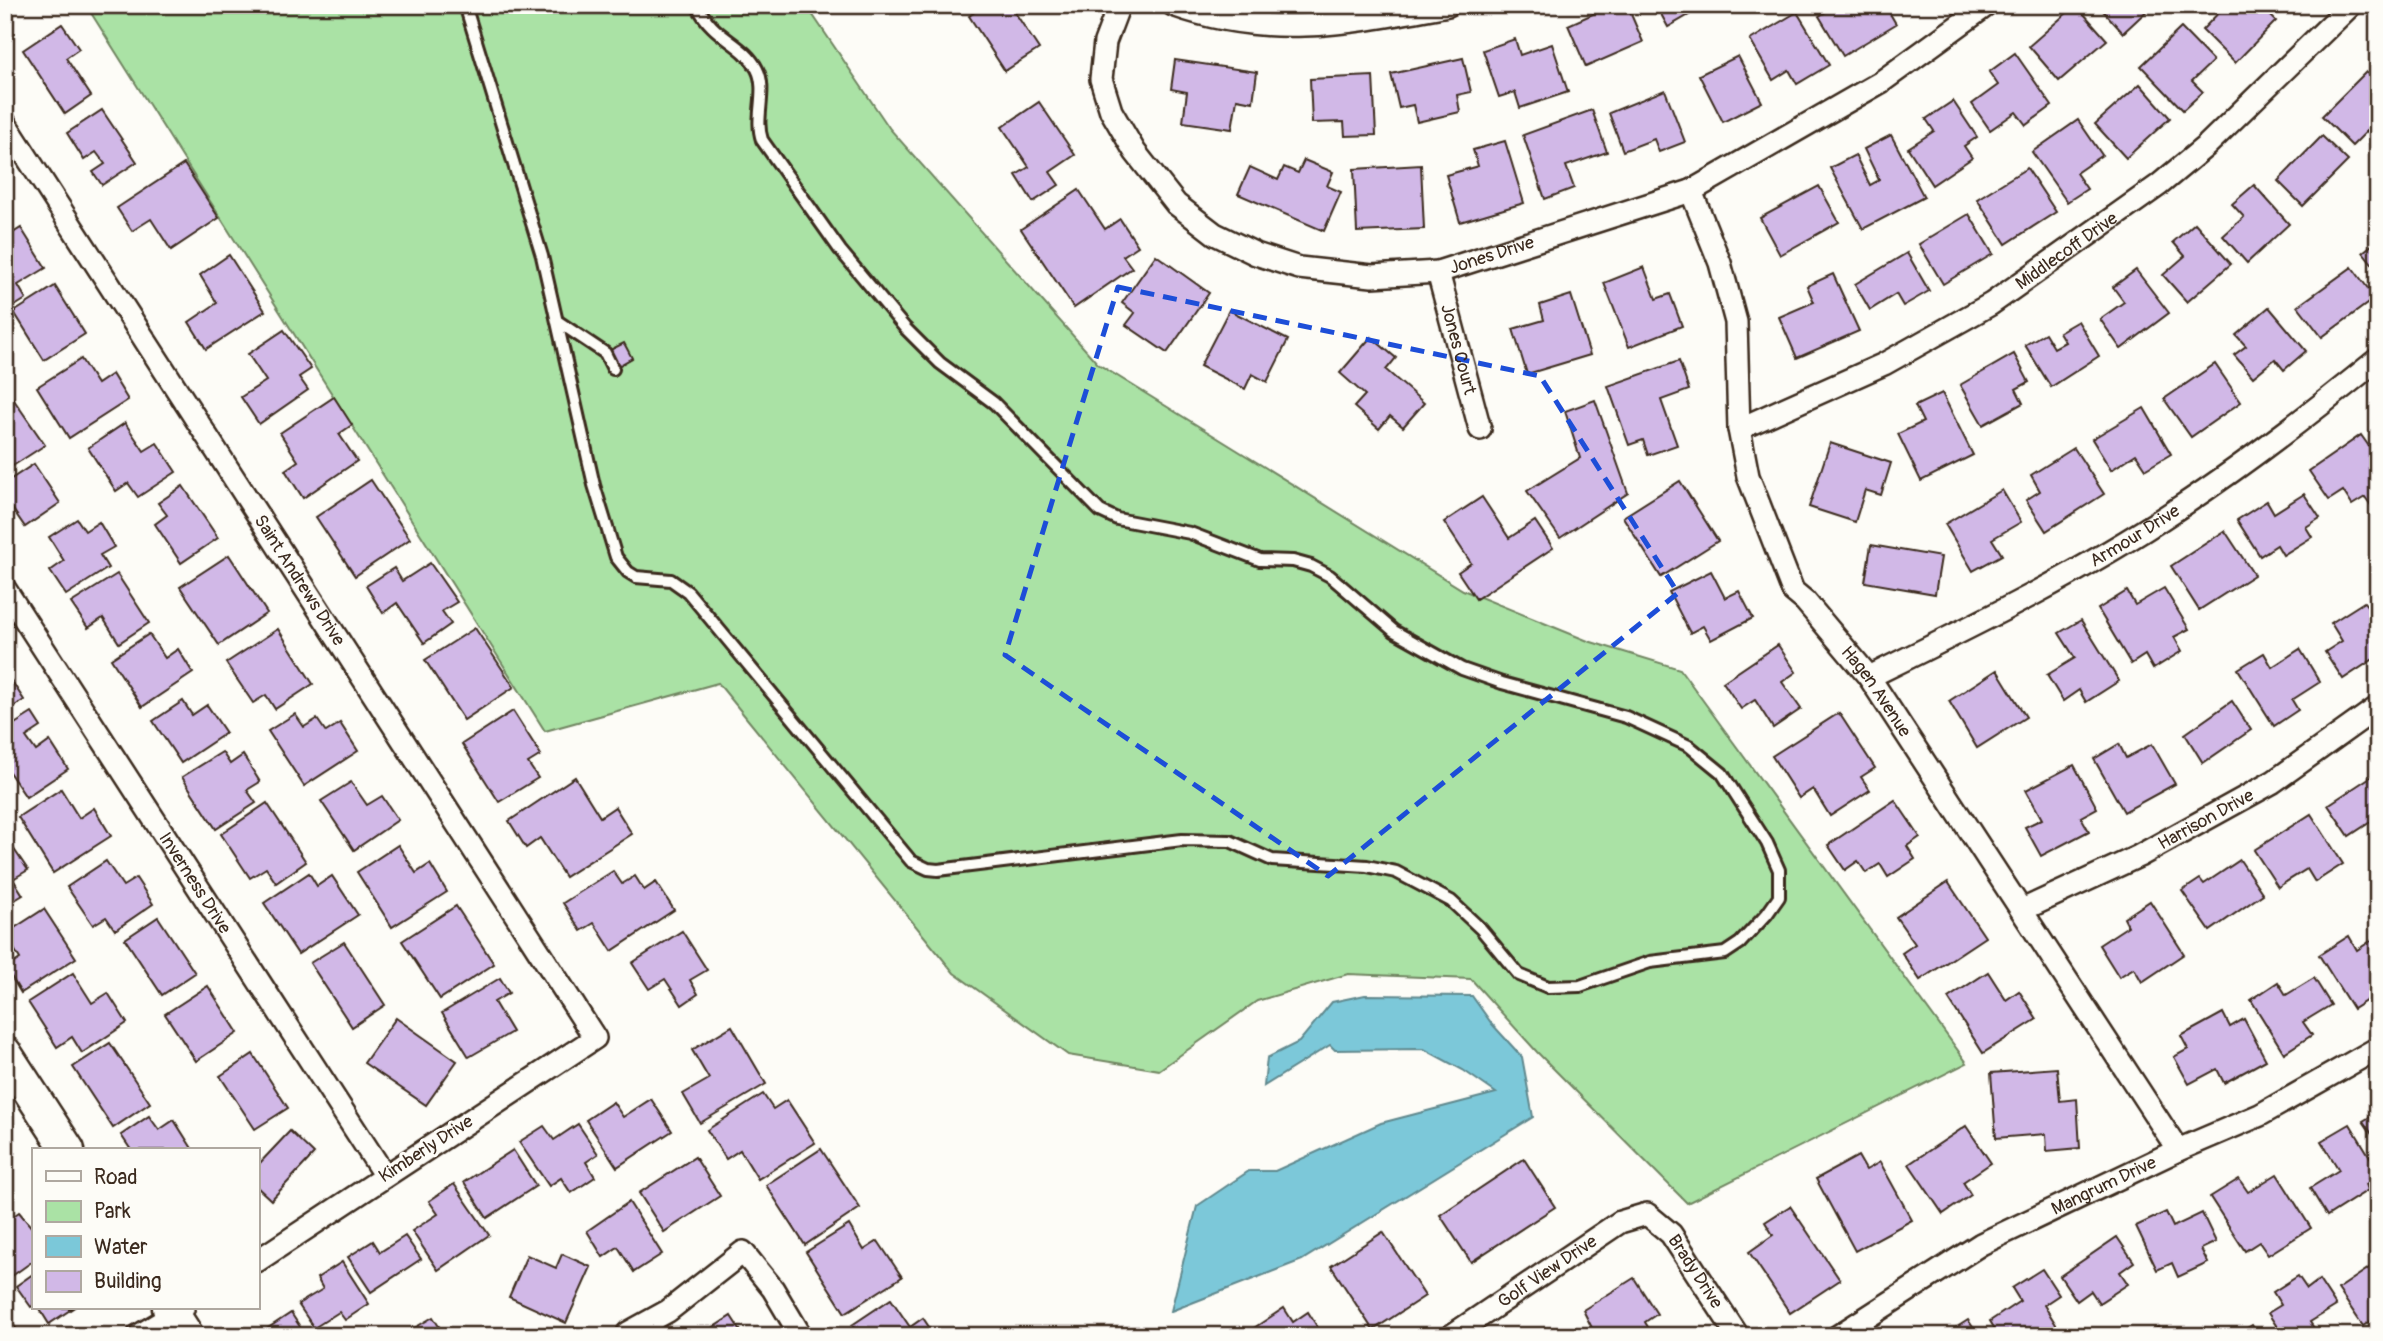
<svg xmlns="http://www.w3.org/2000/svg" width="2383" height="1341" font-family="Pangolin,sans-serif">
<rect width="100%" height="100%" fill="#fdfcf7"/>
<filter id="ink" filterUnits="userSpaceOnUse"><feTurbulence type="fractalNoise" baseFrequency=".0143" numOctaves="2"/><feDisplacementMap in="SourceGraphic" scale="14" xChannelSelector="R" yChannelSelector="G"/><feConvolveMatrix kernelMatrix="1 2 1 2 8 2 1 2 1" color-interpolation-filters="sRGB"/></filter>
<g filter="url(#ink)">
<!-- green -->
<polygon fill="#aae2a5" stroke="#728662" stroke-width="2" points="86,5 806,5 890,129 1098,364 1463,590 1588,641 1680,669 1967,1063 1687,1203 1537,1052 1471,979 1348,974 1257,1001 1159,1070 1068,1055 954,973 718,683 545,731"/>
<!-- water -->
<polygon fill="#7bc8d9" stroke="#61898e" stroke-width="2" points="1365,995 1472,996 1492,1024 1522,1057 1533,1117 1302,1260 1171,1311 1197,1206 1249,1171 1275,1171 1381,1123 1496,1093 1463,1070 1424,1049 1335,1050 1330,1045 1264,1086 1267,1058 1299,1042 1332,1002"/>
<!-- building -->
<g fill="#d1b8e7" stroke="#3b2a1e" stroke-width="2">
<polygon points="985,5 1010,5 1039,49 1005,71 969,16"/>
<polygon points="1613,5 1627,5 1643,42 1586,67 1568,25"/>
<polygon points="1656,5 1706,5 1668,27"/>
<polygon points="1838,5 1885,5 1896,24 1843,56 1819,16"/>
<polygon points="2076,5 2107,40 2059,81 2029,46"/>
<polygon points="2098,5 2153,5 2123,33"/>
<polygon points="2226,5 2260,5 2276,21 2235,63 2202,30"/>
<polygon points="1797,12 1829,65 1797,84 1789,70 1773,80 1750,40"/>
<polygon points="62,24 79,49 66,58 91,96 65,114 23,50"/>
<polygon points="2181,28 2213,61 2192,81 2203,92 2183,110 2141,66"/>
<polygon points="1515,39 1520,55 1552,44 1568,92 1520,108 1515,92 1499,97 1483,50"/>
<polygon points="2015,53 2052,106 2026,125 2016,112 1990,130 1972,104 1998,85 1989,72"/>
<polygon points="1738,56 1762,102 1723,122 1699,75"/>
<polygon points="1463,58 1471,92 1457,95 1460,112 1417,122 1413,105 1399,108 1391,74"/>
<polygon points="1175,60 1257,72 1253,102 1237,99 1232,129 1183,122 1187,92 1171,89"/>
<polygon points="2366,72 2378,84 2378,120 2352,146 2322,116"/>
<polygon points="1373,76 1376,135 1345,136 1344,122 1312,123 1310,79"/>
<polygon points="2140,84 2170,118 2126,158 2095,124"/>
<polygon points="1665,90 1685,142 1659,152 1654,139 1623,151 1609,113"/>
<polygon points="1953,101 1977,137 1964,146 1972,158 1932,185 1908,148 1934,131 1926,119"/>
<polygon points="1039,102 1075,155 1050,172 1059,185 1033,202 1016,175 1029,167 1002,127"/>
<polygon points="102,110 137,162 102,185 93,172 105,164 96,152 84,160 67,133"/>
<polygon points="1592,110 1607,152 1566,166 1574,188 1545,199 1523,135"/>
<polygon points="2078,120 2102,155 2076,173 2087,189 2067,202 2032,152"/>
<polygon points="1891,135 1924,197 1863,229 1830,168 1855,155 1870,185 1879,180 1864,149"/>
<polygon points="2322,136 2348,161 2303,206 2278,181"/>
<polygon points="1505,141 1524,203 1460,222 1446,175 1478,166 1473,150"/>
<polygon points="1304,160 1333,172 1327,186 1341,192 1324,231 1238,194 1250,167 1278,180 1284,167 1298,173"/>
<polygon points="184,164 219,218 171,250 151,219 132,231 117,208"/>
<polygon points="1421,165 1424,229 1357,232 1354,169"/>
<polygon points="2027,168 2056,212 2006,244 1977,199"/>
<polygon points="2254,185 2289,224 2247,263 2223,236 2244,217 2232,204"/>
<polygon points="1819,186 1839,222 1780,255 1760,218"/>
<polygon points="1079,190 1105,229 1120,219 1138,246 1123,256 1132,268 1074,308 1021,229"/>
<polygon points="1969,214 1993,254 1943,284 1919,244"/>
<polygon points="2195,223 2231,264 2187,302 2163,275 2185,256 2173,242"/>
<polygon points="21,228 46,268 18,285 26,299 5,312 5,238"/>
<polygon points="2378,240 2378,271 2363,252"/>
<polygon points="1907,253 1929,291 1903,306 1896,294 1870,310 1855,284"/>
<polygon points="229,255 265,311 206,349 189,322 217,303 200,275"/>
<polygon points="1156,255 1209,293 1167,353 1126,325 1135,313 1122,303"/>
<polygon points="1644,267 1656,299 1670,294 1682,326 1629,347 1604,283"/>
<polygon points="2352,267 2375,298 2322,337 2298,306"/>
<polygon points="2136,270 2169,313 2121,349 2100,319 2124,302 2113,287"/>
<polygon points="1833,274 1859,331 1797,358 1779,317 1814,302 1807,286"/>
<polygon points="55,286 85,334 44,360 14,312"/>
<polygon points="1571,295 1590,355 1527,374 1513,329 1544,320 1540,305"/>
<polygon points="2269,307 2306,351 2284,370 2275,359 2253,377 2234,355 2246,346 2236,335"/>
<polygon points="1229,310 1288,340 1267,382 1252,374 1245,389 1200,366"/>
<polygon points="2078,321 2099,356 2051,387 2025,345 2045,333 2054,348 2065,342 2059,332"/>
<polygon points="284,330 311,369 299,377 308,390 259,424 241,397 266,381 248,354"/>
<polygon points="1371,337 1396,358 1386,370 1424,403 1403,427 1390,416 1379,429 1354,407 1365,395 1340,373"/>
<polygon points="624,343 632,358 618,366 610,350"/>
<polygon points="2014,354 2029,382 2016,389 2023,403 1983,425 1960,385"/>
<polygon points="81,359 97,384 112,374 128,400 69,438 37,387"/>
<polygon points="1679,361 1689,390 1661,400 1677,445 1648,455 1643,440 1629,445 1608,386"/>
<polygon points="2215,364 2241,402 2191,437 2164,399"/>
<polygon points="5,387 45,445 5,471"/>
<polygon points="1942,393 1973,455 1921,481 1898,434 1923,422 1915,406"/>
<polygon points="334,397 352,425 339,434 357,461 303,498 285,470 298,461 280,433"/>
<polygon points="1595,400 1628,493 1560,538 1527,491 1580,458 1565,411"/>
<polygon points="2144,408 2171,454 2146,469 2136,454 2111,470 2092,439"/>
<polygon points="125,423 144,451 157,443 176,472 138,497 128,483 116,491 88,448"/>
<polygon points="2361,435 2378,459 2378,509 2375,511 2365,497 2352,505 2343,491 2329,500 2309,471"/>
<polygon points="1830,443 1891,463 1881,495 1865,490 1855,522 1809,507"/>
<polygon points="2074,448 2104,494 2046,531 2026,500 2040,491 2031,475"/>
<polygon points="34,464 60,503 25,527 5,498 5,483"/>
<polygon points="371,480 410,539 355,576 316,517"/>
<polygon points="1680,481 1718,541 1661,577 1623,517"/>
<polygon points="183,486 218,538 181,563 155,524 167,515 158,503"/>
<polygon points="2002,490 2021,522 1992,539 2002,555 1973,571 1945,524"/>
<polygon points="2304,494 2320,518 2306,527 2312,537 2283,555 2277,545 2260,556 2237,520 2267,501 2274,513"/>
<polygon points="1482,497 1509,538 1535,521 1553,548 1476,599 1458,572 1471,563 1444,522"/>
<polygon points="77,519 85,531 99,522 114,547 100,555 108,568 66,595 50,571 64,561 49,537"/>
<polygon points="2225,531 2254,575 2199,610 2171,566"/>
<polygon points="1871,545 1941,557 1935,594 1865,582"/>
<polygon points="229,555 267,613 219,645 180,587"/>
<polygon points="430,563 457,602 442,611 451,624 424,643 397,603 383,613 366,586 394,568 402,581"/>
<polygon points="1711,571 1725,598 1739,591 1753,618 1711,640 1703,626 1690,633 1669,592"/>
<polygon points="117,574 149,623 119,643 103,618 88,628 71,603"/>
<polygon points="2164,588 2189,629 2174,637 2182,651 2153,669 2145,655 2131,664 2098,609 2127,591 2135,605"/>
<polygon points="2364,602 2378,620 2378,656 2343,679 2325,652 2342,641 2331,623"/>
<polygon points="2081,620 2119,681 2086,702 2079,690 2063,701 2047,675 2075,658 2059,633"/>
<polygon points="475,628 514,687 464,720 425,660"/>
<polygon points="278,629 313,684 275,709 266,695 253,703 226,663"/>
<polygon points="149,634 165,658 178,649 193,673 142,707 111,659"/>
<polygon points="1778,645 1796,672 1782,682 1801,709 1773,728 1755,700 1741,709 1723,682"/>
<polygon points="2300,649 2320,682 2292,700 2298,710 2274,726 2238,669 2264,653 2272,667"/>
<polygon points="1997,670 2026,717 1977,748 1949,701"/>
<polygon points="5,671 24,700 5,712"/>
<polygon points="183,701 192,715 207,705 226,733 181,763 153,721"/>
<polygon points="2232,701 2251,730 2203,763 2185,734"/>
<polygon points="513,711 541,755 528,763 538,778 499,802 462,744"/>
<polygon points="32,713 41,727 26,737 36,751 50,741 68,769 26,797 5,766 5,730"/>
<polygon points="1839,713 1875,768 1861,777 1870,790 1830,816 1813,789 1799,798 1772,756"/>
<polygon points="295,714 304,727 317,719 326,732 340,723 358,751 304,786 268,731"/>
<polygon points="2119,744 2126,758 2152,744 2175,784 2124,812 2094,759"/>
<polygon points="222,752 230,764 243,755 260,782 247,790 256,803 216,829 182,777"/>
<polygon points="2074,765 2097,808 2081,817 2089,831 2041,856 2025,827 2042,819 2026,790"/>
<polygon points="2378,772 2378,817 2349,836 2328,805"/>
<polygon points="575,777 600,817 615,807 632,834 565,877 540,838 526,848 509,821"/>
<polygon points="351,782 367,805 382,796 398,820 354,850 321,801"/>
<polygon points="61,789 79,818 94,808 111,836 53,873 18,817"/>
<polygon points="1895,800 1920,837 1907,846 1915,859 1888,877 1880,864 1866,873 1858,861 1845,870 1828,845"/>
<polygon points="267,803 306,862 276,883 266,868 250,878 221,834"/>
<polygon points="2311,814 2343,864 2315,882 2307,869 2278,887 2254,850"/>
<polygon points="7,839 28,870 13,879 23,895 5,906"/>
<polygon points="398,845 416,873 430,864 447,892 392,927 357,872"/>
<polygon points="2240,860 2263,894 2210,931 2182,891 2200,879 2204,884"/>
<polygon points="106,861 123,886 136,878 153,904 115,930 106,917 93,925 67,887"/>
<polygon points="613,871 622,884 635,876 644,890 656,882 674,910 612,951 594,923 581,931 563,903"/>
<polygon points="309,873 317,886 332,876 358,915 298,954 264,903"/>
<polygon points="1948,882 1985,937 1920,980 1902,953 1915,944 1896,917"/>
<polygon points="2150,901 2184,954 2142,982 2134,968 2119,977 2099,945 2128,926 2124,918"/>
<polygon points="456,906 494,964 440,999 402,941"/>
<polygon points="44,909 76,958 21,993 6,968 20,959 5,934"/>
<polygon points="158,917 195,973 162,995 125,939"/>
<polygon points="682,931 707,970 690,980 698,994 682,1005 665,979 649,989 632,963"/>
<polygon points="2349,936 2357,950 2378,936 2378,974 2374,977 2378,993 2353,1009 2319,955"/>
<polygon points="344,942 385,1005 352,1027 310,963"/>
<polygon points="1988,972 2006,1000 2019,991 2037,1019 1983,1053 1948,998"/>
<polygon points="73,973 92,1003 108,993 127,1023 82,1053 72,1037 57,1047 28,1002"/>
<polygon points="500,978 509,993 494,1002 512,1032 469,1057 442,1013"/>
<polygon points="2314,978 2331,1005 2303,1022 2312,1035 2284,1053 2251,1000 2278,982 2286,995"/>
<polygon points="208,986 238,1033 196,1061 165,1014"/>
<polygon points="2223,1013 2230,1027 2244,1019 2266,1060 2224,1083 2217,1069 2189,1084 2174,1057 2188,1049 2181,1036"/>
<polygon points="396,1018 457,1061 426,1105 364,1063"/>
<polygon points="732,1026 766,1084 700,1123 683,1094 709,1079 692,1050"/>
<polygon points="110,1043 150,1103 113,1128 73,1067"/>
<polygon points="253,1054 288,1108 255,1129 220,1076"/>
<polygon points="2057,1068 2060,1101 2077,1099 2080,1148 2047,1151 2046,1134 1996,1138 1991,1073"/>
<polygon points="763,1094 773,1109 787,1100 815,1143 758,1179 740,1150 726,1159 707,1130"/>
<polygon points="651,1099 672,1131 617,1167 586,1120 613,1102 623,1117"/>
<polygon points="2378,1112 2378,1143 2363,1121"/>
<polygon points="149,1116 159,1130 174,1120 193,1150 131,1150 121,1135"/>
<polygon points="578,1124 598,1154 586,1162 595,1177 571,1193 561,1178 549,1186 519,1142 544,1126 554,1140"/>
<polygon points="2350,1124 2378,1170 2378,1177 2366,1184 2368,1190 2327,1216 2310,1188 2339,1170 2321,1141"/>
<polygon points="1966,1126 1991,1163 1963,1182 1971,1195 1943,1214 1909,1164"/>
<polygon points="290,1131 314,1154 271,1200 257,1187 257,1166"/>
<polygon points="821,1149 860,1208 805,1245 766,1185"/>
<polygon points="513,1150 536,1186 487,1218 464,1182"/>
<polygon points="1858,1156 1866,1170 1880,1162 1912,1220 1855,1251 1816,1179"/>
<polygon points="695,1157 720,1196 664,1232 639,1193"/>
<polygon points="1524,1159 1555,1207 1471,1262 1440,1215"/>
<polygon points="2277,1174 2311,1228 2268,1255 2259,1242 2245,1251 2210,1197 2239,1179 2248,1192"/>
<polygon points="454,1184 489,1235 438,1270 412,1231 438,1214 429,1201"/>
<polygon points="629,1202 662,1254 634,1272 618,1247 603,1257 587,1231"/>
<polygon points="1790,1206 1840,1280 1790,1313 1749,1252 1773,1235 1765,1222"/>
<polygon points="19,1212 33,1229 33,1261 12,1276 5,1267 5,1222"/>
<polygon points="2166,1212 2173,1227 2202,1213 2216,1242 2201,1249 2208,1263 2178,1277 2172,1263 2157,1270 2136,1226"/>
<polygon points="849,1225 864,1250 878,1241 902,1277 845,1313 806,1252"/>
<polygon points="1383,1232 1425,1296 1373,1330 1331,1266"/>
<polygon points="405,1236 421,1259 371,1292 348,1257 373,1241 380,1252"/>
<polygon points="2117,1237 2134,1262 2120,1272 2128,1284 2099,1303 2091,1291 2077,1301 2060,1276"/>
<polygon points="562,1254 591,1267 566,1323 509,1297 527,1255 556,1268"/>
<polygon points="342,1262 369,1304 345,1320 339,1312 314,1328 298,1304 323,1289 317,1278"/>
<polygon points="2378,1262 2378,1316 2363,1326 2338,1289"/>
<polygon points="2042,1269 2059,1295 2044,1305 2063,1336 1999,1336 1990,1321 2020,1301 2012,1288"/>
<polygon points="33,1274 33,1306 31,1307 16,1286"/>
<polygon points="2298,1276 2307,1289 2319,1280 2336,1306 2310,1322 2319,1336 2283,1336 2268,1313 2281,1305 2273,1292"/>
<polygon points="1634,1278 1657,1314 1645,1322 1652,1334 1596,1336 1583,1310"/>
<polygon points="891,1299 910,1327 923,1318 935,1336 859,1336 852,1325"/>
<polygon points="39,1308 73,1308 49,1324"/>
<polygon points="1284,1308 1293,1322 1308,1312 1323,1336 1242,1336"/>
<polygon points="291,1313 306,1336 264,1336 262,1332"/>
<polygon points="731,1316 744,1336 700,1336"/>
<polygon points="433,1317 445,1336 408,1336 406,1333"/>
<polygon points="1968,1320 1979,1336 1943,1336"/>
<polygon points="2252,1325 2259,1336 2234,1336"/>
<polygon points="2158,1327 2164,1336 2145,1336"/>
<polygon points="506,1330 568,1332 568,1336 505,1336"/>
</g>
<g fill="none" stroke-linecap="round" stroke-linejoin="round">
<!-- lane casing -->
<g stroke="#3b2a1e" stroke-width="16">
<g id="lane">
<path d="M 465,5 L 542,256 L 594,485 L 616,557 L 628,572 L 636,577 L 671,580 L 688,592 L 911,861 L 928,869 L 938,870 L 1182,840 L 1230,841 L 1272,860 L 1367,866 L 1396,872 L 1451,901 L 1481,929 L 1519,975 L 1548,987 L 1580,986 L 1650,962 L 1725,953 L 1740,943 L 1767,914 L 1779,897 L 1779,870 L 1767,843 L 1722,773 L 1689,746 L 1626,717 L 1502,683 L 1462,669 L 1394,631 L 1330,576 L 1311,566 L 1293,561 L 1260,560 L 1190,533 L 1117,519 L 1100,511 L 994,403 L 940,363 L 905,328 L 840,250 L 762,140 C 754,117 768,90 757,69 C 743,42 713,39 697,5"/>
<polyline points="557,321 605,353 613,369"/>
</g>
</g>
<!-- street casing -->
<g stroke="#3b2a1e" stroke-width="26">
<g id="street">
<path id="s1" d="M 1119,5 L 1105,42 L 1101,79 L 1111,111 L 1135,152 L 1176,204 L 1215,234 L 1256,254 L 1299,268 L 1372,276 L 1438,272 L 1691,191 L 1881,82 L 1987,5"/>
<path d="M 1173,5 C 1270,40 1350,23 1448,5"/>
<path id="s2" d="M 5,123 L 595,1038 L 257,1261"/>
<path id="s3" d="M 1691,191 L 1720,263 L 1736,322 L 1739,429 L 1748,476 L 1793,591 L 1805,601 L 1869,677 L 2178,1150"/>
<path id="s4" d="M 1438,272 L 1480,429"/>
<path id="s5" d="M 1739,429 L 1884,364 L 1991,304 L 2159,185 L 2206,146 L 2351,5"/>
<path id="s6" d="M 5,589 L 385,1176"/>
<path id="s7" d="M 1869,677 C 1973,626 2080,574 2177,509 C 2247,463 2313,412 2378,359"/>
<path id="s8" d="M 2022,910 L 2139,856 L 2273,782 L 2378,707"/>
<polyline points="628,1333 668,1311 743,1252 773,1289 801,1336"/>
<polyline points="5,1334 7,1336"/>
<polyline points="138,1336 183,1309"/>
<path id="s9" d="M 1451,1336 L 1620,1222 L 1647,1214 L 1671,1234 L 1738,1336"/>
<path id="s10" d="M 1838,1336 L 1981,1244 L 2178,1150 L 2260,1115 L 2378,1048"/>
</g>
</g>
<!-- secondary casing -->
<g stroke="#3b2a1e" stroke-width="37">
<g id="secondary">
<polyline points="5,1053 68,1150"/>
<polyline points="169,1308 187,1336"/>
</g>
</g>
<!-- lane -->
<use href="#lane" stroke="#fdfcf7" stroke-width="10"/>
<!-- street -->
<use href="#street" stroke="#fdfcf7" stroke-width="21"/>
<!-- secondary -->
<use href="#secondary" stroke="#fdfcf7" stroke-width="32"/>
</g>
</g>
<!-- marked area -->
<path fill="none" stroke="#1d4ed8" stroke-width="5" stroke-dasharray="14 9" stroke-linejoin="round" d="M 1118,287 L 1540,376 L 1678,593 L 1328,876 L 1005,655 Z"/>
<g text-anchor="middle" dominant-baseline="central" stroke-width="6" stroke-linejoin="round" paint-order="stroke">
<!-- street labels -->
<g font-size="18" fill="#3b2a1e" stroke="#fdfcf7">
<text stroke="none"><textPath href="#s5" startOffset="374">Middlecoff Drive</textPath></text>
<text stroke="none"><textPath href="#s1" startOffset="560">Jones Drive</textPath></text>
<text stroke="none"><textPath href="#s4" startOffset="80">Jones Court</textPath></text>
<text stroke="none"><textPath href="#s7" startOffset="301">Armour Drive</textPath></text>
<text stroke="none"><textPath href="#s2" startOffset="544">Saint Andrews Drive</textPath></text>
<text stroke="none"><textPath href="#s3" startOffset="548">Hagen Avenue</textPath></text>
<text stroke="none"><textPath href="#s8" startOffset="205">Harrison Drive</textPath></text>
<text stroke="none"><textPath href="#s6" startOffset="350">Inverness Drive</textPath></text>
<text transform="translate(426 1149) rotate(-33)">Kimberly Drive</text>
<text stroke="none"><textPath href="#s10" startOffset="306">Mangrum Drive</textPath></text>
<text stroke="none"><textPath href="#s9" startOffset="116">Golf View Drive</textPath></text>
<text stroke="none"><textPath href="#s9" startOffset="308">Brady Drive</textPath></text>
</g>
</g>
<!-- margin -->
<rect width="2383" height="1341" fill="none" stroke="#fdfcf7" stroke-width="28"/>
<rect x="14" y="14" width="2355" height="1313" fill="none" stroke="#3b2a1e" stroke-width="2.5" filter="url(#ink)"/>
<!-- legend -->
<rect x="32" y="1148" width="228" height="161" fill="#fdfcf7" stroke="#afa8a0" stroke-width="2"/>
<rect x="46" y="1171" width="35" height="10" fill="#fdfcf7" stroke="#afa8a0" stroke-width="2"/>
<text x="94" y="1184" font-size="21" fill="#3b2a1e">Road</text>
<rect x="46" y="1201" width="35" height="21" fill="#aae2a5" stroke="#afa8a0" stroke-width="2"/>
<text x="94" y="1218" font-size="21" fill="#3b2a1e">Park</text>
<rect x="46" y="1236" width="35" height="21" fill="#7bc8d9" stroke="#afa8a0" stroke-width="2"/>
<text x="94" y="1254" font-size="21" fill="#3b2a1e">Water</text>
<rect x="46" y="1271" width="35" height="21" fill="#d1b8e7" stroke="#afa8a0" stroke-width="2"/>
<text x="94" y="1288" font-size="21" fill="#3b2a1e">Building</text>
</svg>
